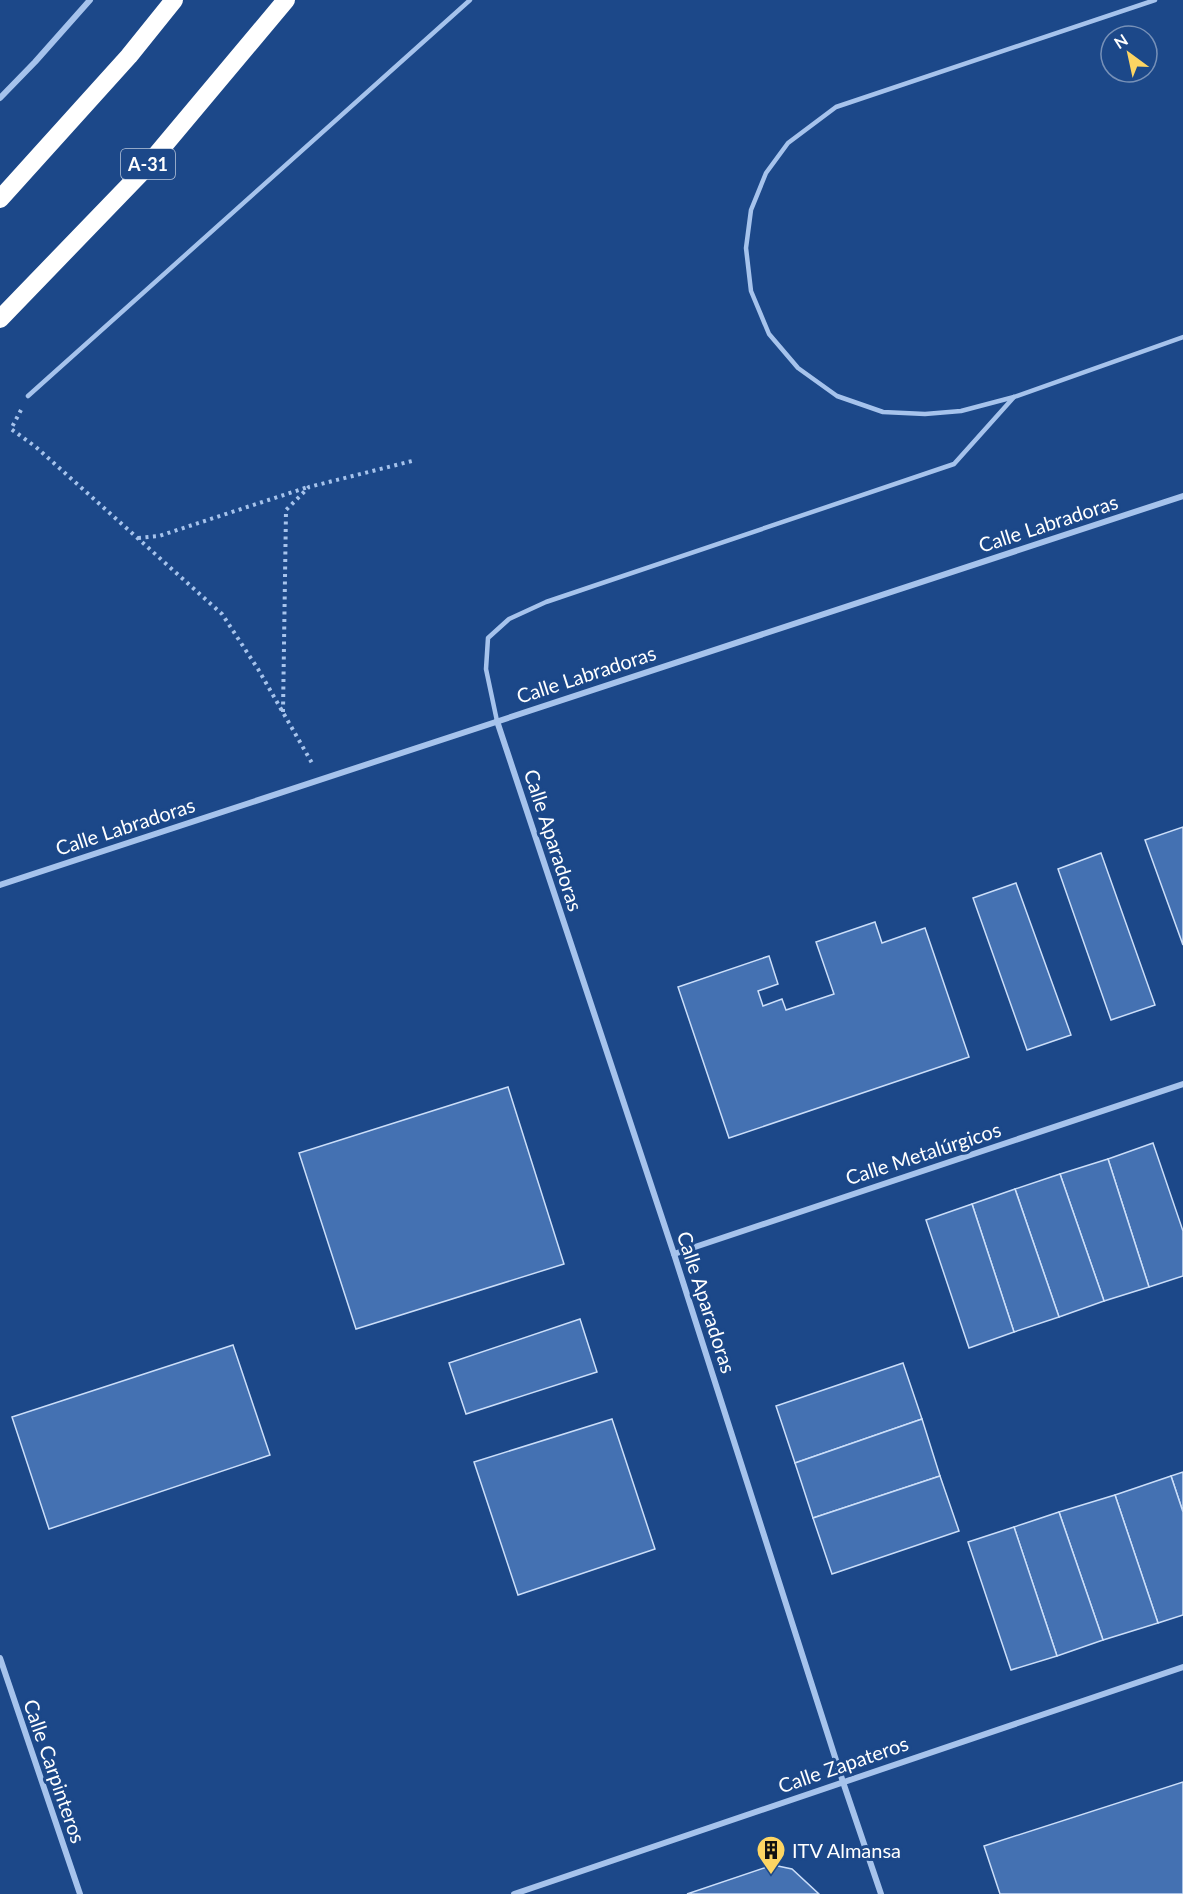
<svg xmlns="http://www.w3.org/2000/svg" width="1183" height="1894" font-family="Lato,sans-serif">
<rect width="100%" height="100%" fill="#1c4889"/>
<!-- building -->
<g fill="#4471b2" stroke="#cbdef9" stroke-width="1.5">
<polygon points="1183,827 1183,945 1145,840"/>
<polygon points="1101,853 1155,1005 1111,1020 1058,869"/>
<polygon points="1016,883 1071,1035 1027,1050 973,898"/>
<polygon points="875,922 882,943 925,928 969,1057 729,1138 678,987 769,956 778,984 758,991 763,1006 782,999 786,1010 834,994 816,942"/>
<polygon points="508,1087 564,1264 356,1329 299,1153"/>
<polygon points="1153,1143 1183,1231 1183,1276 1149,1287 1108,1159"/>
<polygon points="1108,1159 1149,1287 1104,1301 1060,1174"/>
<polygon points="1060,1174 1104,1301 1059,1317 1015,1189"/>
<polygon points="1015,1189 1059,1317 1014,1332 972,1204"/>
<polygon points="972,1204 1014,1332 969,1348 926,1220"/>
<polygon points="580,1319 597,1372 466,1414 449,1363"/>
<polygon points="233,1345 270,1455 49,1529 12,1417"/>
<polygon points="903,1363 922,1419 795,1463 776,1406"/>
<polygon points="612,1419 655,1549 518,1595 474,1462"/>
<polygon points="922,1419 940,1476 813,1518 795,1463"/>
<polygon points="1183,1472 1183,1512 1171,1476"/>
<polygon points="940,1476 959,1531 832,1574 813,1518"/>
<polygon points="1171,1476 1183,1512 1183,1615 1158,1623 1115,1495"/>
<polygon points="1115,1495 1158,1623 1103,1640 1059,1512"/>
<polygon points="1059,1512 1103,1640 1057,1656 1014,1527"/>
<polygon points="1014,1527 1057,1656 1011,1670 968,1542"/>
<polygon points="1183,1782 1183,1894 1000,1894 984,1846"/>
<polygon points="773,1865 792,1869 819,1894 687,1894"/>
</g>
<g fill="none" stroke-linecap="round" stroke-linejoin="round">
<!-- path -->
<g stroke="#a6c3ec" stroke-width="4" stroke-dasharray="3 4.5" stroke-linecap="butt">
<polyline points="21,410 11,429 36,447 222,614 258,669 312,763"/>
<polyline points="138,538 159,536 308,487"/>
<polyline points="283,712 286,510 309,487 416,460"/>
</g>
<!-- lane -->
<g stroke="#a6c3ec" stroke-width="4.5">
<polyline points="1155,0 836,107 788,143 766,173 751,210 746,248 751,291 769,334 798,368 837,396 883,412 925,414 961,411 1014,397 1183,337"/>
<polyline points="28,396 470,0"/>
<polyline points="497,721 486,669 488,638 509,619 546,602 954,464 1014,397"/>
</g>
<!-- street -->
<g stroke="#a6c3ec" stroke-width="6">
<polyline points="0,98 35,62 90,0"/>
<polyline points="497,721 674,1254 843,1782 881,1894"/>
<polyline points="0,885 1183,496"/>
<polyline points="674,1254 1183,1084"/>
<polyline points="0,1658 80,1894"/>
<polyline points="514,1894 1183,1667"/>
</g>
<!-- highway -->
<g stroke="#fff" stroke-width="18">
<polyline points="0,199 129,56 174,0"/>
<polyline points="0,319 141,173 286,0"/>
</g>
</g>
<!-- icons -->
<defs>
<g id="building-pin" transform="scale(1.5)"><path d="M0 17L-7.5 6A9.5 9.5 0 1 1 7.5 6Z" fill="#fdd563" stroke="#1c4889"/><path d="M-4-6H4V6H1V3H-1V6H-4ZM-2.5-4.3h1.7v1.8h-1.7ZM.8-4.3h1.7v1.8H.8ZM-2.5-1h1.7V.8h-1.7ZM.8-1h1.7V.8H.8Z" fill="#111"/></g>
</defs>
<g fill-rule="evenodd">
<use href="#building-pin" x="771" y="1850"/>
</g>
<g text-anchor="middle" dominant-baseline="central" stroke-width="6" stroke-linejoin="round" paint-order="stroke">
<!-- shield labels -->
<rect fill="#1c4889" stroke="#bbc8dc" stroke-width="1.5" x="121" y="149" width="54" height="30" rx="4.5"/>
<g font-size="18" font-weight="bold" fill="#fff">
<text x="148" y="164">A-31</text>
</g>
<!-- street labels -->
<g font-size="20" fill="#fff" stroke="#1c4889">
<text transform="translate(1048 523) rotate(-18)">Calle Labradoras</text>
<text transform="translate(586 674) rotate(-18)">Calle Labradoras</text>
<text transform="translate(125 826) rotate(-18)">Calle Labradoras</text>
<text transform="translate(554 840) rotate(72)">Calle Aparadoras</text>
<text transform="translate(923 1153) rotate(-18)">Calle Metalúrgicos</text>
<text transform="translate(707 1302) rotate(72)">Calle Aparadoras</text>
<text transform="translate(843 1764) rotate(-19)">Calle Zapateros</text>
<text transform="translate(55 1771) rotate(71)">Calle Carpinteros</text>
</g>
<!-- poi labels -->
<g font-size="20" fill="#fff" stroke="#1c4889" text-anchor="start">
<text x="792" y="1850">ITV Almansa</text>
</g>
</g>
<!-- north arrow -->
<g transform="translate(1129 54) rotate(327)"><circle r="28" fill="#1c4889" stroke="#7791b8" stroke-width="1.5"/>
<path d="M0-4.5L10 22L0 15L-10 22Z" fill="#fdd563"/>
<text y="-9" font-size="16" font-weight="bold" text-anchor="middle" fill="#ffffff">N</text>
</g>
</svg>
